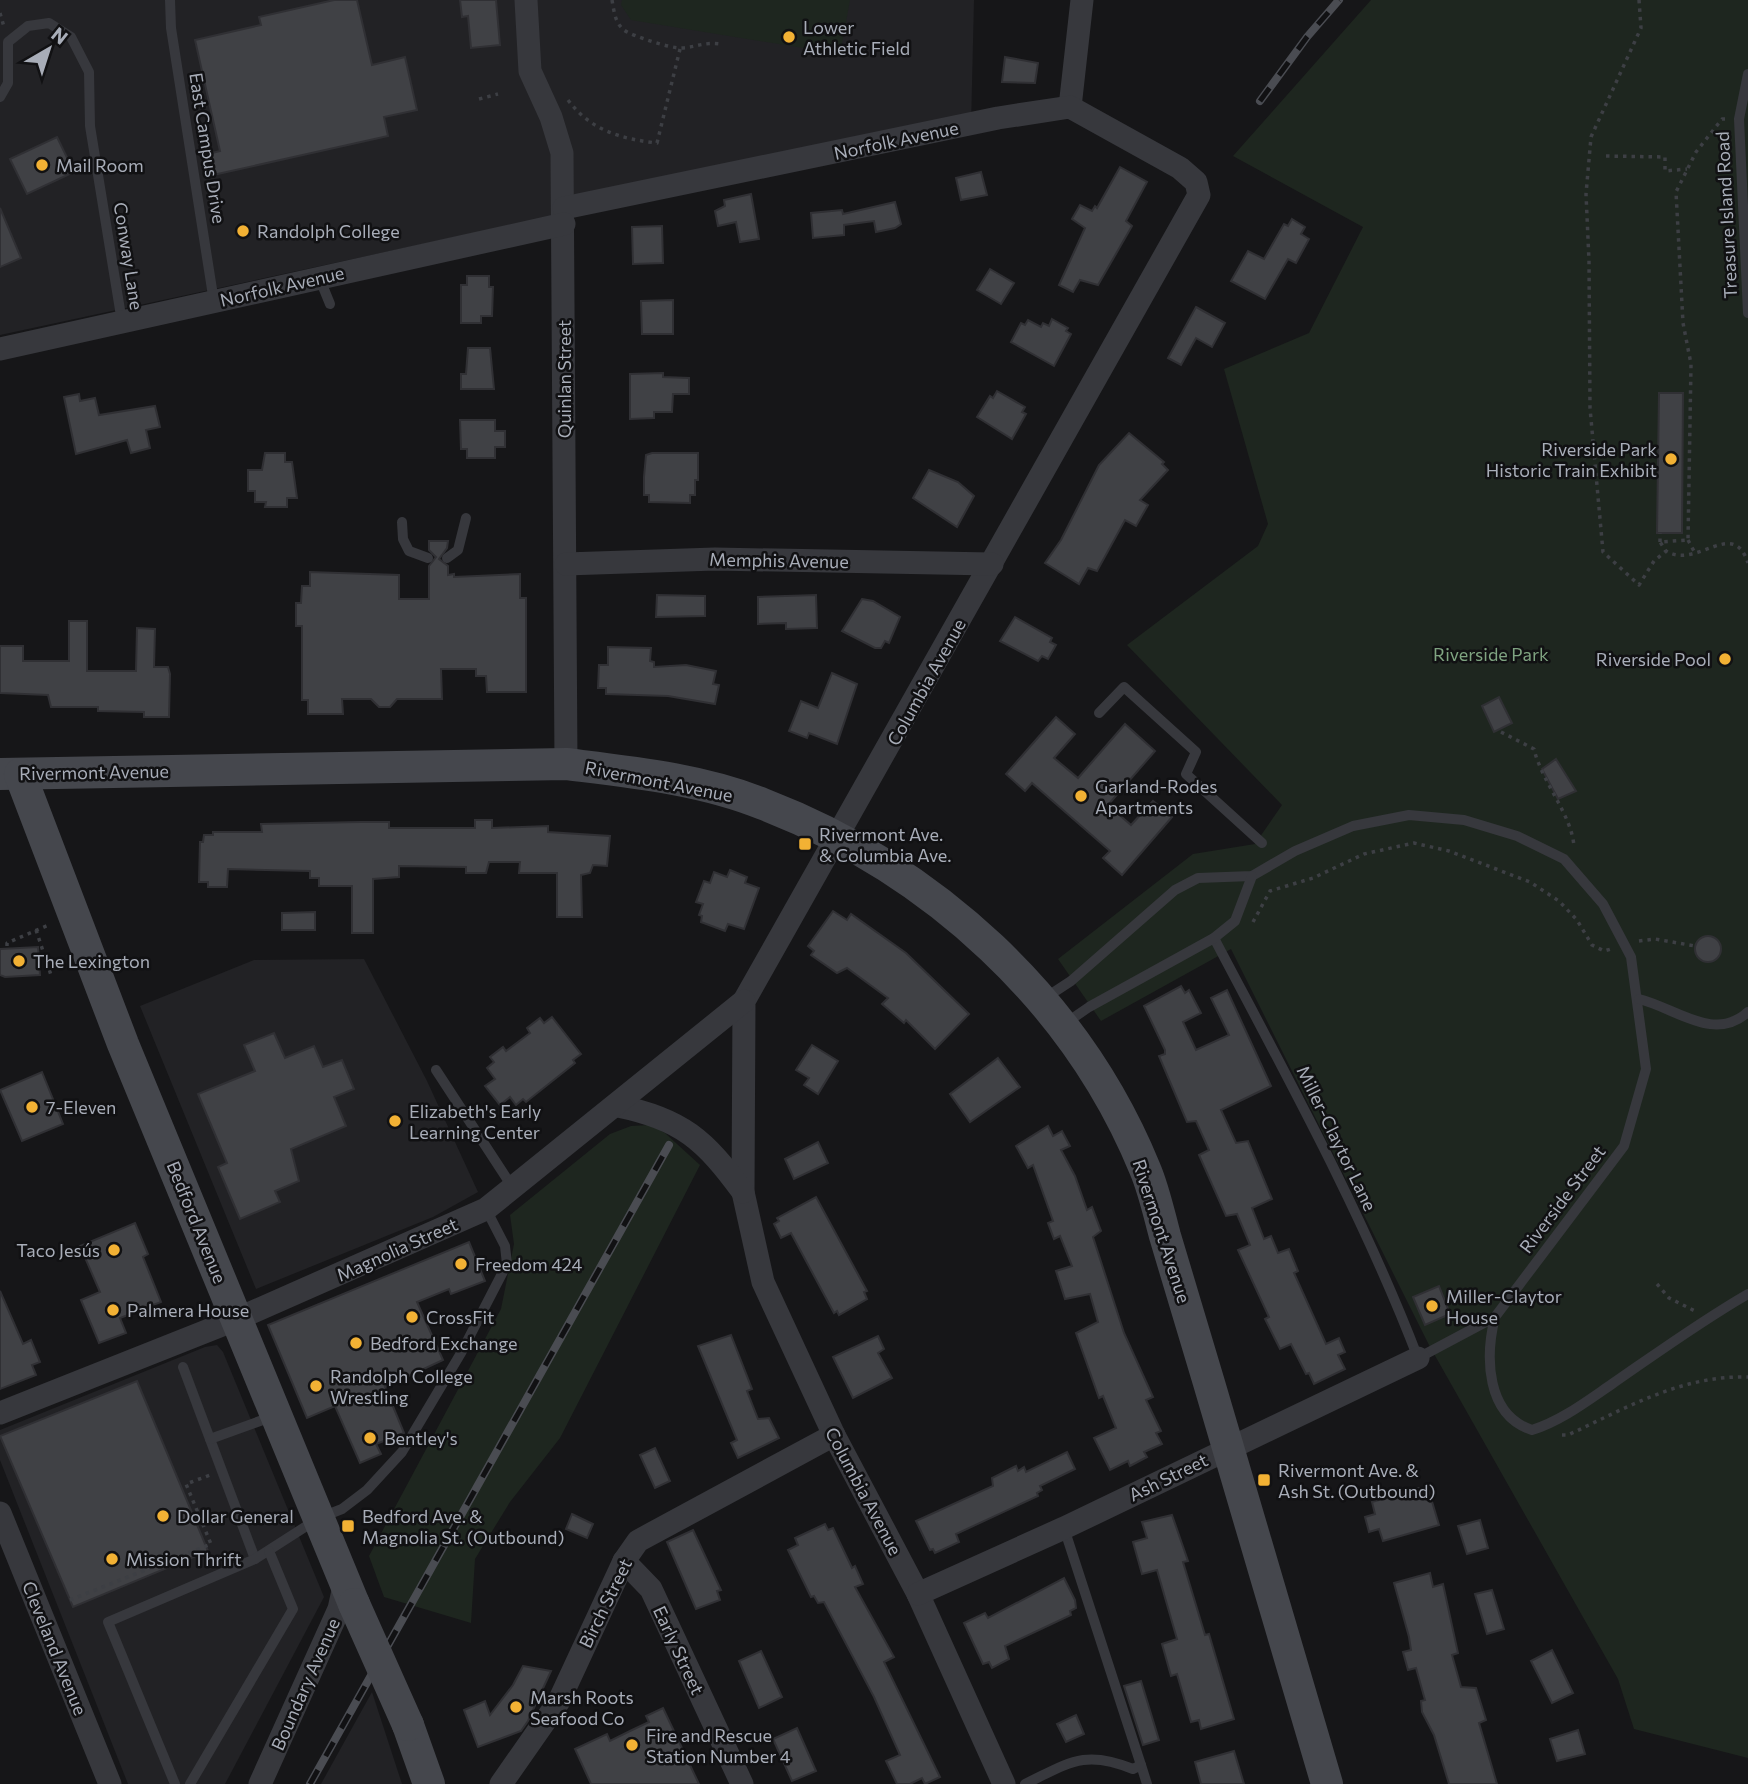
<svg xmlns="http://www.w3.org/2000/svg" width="1748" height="1784" font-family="Commissioner,sans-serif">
<rect width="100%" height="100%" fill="#161618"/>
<!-- built -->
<g fill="#222225" fill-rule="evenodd">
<polygon points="0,0 974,0 971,126 0,335"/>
<path d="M 364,959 L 427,1081 L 478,1192 L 433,1217 L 256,1289 L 140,1006 L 254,960 ZM 274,1033 L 285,1058 L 314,1046 L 323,1067 L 342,1060 L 353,1088 L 334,1097 L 342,1117 L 291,1149 L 299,1180 L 275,1191 L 279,1203 L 240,1219 L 218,1167 L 227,1163 L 198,1094 L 255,1071 L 244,1045 Z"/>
<polygon points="217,1345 223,1352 324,1597 225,1784 128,1784 0,1460 0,1430 205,1347"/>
<polygon points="372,1692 402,1784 321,1784"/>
</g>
<!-- green -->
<g fill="#1e261f">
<polygon points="622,0 850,0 840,54 631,20 621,5"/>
<polygon points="1371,0 1748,0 1748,1758 1634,1729 1618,1679 1429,1345 1231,949 1101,1021 1058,959 1193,854 1255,844 1282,805 1127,645 1258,546 1268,524 1224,369 1309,333 1363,227 1233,156"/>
<polygon points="650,1125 665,1133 700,1165 560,1438 510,1502 475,1559 471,1623 384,1597 369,1556 501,1309 514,1244 510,1215 610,1134 631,1126"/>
</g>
<!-- building -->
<g fill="#404145" stroke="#303034" stroke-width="2">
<polygon points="334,0 357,0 372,65 405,57 417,110 384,117 388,136 213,175 208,154 220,151 195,40 261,25 259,17"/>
<polygon points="460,0 496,0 500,45 471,48 468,16 462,17"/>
<polygon points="1005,57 1038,63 1035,83 1002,82"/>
<polygon points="57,137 74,172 27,194 10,159"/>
<polygon points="1120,167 1147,182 1126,221 1132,226 1098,285 1080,280 1073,292 1059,285 1085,228 1072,219 1080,205 1092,211 1095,206 1097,208"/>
<polygon points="981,172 987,195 961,200 956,178"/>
<polygon points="751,194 759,239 740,242 736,222 718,226 715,211 725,206 724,200"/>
<polygon points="895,202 901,224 895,228 876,232 874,221 844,225 844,235 813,238 811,213 842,210 843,214"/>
<polygon points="0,208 21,258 0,267"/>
<polygon points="1292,219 1305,227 1301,234 1309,239 1296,263 1288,259 1265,299 1231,281 1248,251 1264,259 1284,224 1288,226"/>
<polygon points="662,226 663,263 633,264 632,227"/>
<polygon points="990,269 1014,283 1001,304 977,290"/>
<polygon points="467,276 489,276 489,287 493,287 492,316 481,316 481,323 461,323 461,285 467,285"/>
<polygon points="673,300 673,334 642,334 641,301"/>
<polygon points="1196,307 1225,323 1212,347 1196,338 1181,365 1168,358"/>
<polygon points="1052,319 1068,328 1066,331 1071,334 1054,366 1011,342 1021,323 1025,325 1028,320 1041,327 1043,323 1049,326"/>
<polygon points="468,348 490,348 494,389 461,389 461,374 466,374"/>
<polygon points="663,373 663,377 689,378 689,394 673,394 672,412 654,412 654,418 630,419 630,374"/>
<polygon points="997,391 1025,407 1022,412 1026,414 1012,439 977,417 990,396 993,398"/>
<polygon points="1659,393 1683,393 1682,533 1657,533"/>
<polygon points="79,394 80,401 95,398 99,415 155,406 160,427 146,430 150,448 131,453 127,440 76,454 64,397"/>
<polygon points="460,420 495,420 495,431 505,431 505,447 495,447 495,458 467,458 467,449 461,449"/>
<polygon points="1129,433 1164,462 1162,464 1168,470 1140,500 1148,505 1136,526 1125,520 1097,571 1088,568 1079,584 1045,563 1061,540 1099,465"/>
<polygon points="265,453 285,453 285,462 292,462 297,498 287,498 287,507 265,507 266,502 255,502 255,491 248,491 248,470 262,470"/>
<polygon points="652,453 698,453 698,480 695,480 695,495 690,495 690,503 649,502 649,495 644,495 644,477 646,455"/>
<polygon points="929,470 958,482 974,496 957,527 913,498"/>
<polygon points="429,541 448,541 447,548 439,559 448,566 448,575 454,574 454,577 520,574 520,598 526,598 526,692 487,692 486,676 476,676 476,669 441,669 442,699 397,699 390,707 379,707 371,699 342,699 343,714 308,714 308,700 302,700 302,626 296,626 296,603 301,603 302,586 310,586 310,572 399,575 399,599 429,599 429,566 436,557 429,550"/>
<polygon points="657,595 705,596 705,616 656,617"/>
<polygon points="816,595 817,628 786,629 786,623 758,624 758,597"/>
<polygon points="862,599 873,601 900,617 889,643 885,641 881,648 875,648 842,631"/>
<polygon points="1015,617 1052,638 1050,642 1056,645 1048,659 1042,656 1038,661 1000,641"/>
<polygon points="69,621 87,621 87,671 136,671 137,628 155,629 154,667 168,667 170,674 169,717 144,717 144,712 98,711 98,707 51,707 48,695 0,693 0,646 23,646 23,661 69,661"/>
<polygon points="608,647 651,648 650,661 654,662 654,667 686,665 716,671 713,684 719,685 715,704 668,696 606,694 606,688 598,688 599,665 608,665"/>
<polygon points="832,673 857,684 837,744 809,733 807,738 789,731 801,701 818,708"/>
<polygon points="1499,697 1512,723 1494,732 1482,706"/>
<polygon points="1056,717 1075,734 1054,758 1078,778 1125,724 1155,751 1108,805 1131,825 1153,801 1172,817 1122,875 1103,858 1110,851 1032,783 1025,791 1006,774"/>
<polygon points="1556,759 1576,791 1558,799 1542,769"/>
<polygon points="475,820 492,820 492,828 548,826 548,832 610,836 607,866 593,865 590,873 581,875 582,917 557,917 557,873 519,873 520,862 489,862 486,873 466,873 466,867 399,866 399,877 373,879 373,933 352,933 352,886 319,886 319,878 310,878 310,871 228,869 227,887 208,887 208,882 199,882 200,842 203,842 204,835 213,835 213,832 262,832 261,824 360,822 389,822 389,828 475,828"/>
<polygon points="730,870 747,877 745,883 759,888 744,929 728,924 725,931 701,922 702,916 699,915 703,904 696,902 704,881 710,883 714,872 727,877"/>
<polygon points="833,911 847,920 851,914 906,953 969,1014 935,1049 906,1020 904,1023 882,1004 888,998 847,968 837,973 811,955 814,951 808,946"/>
<polygon points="315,912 315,930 282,930 282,913"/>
<circle cx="1708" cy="949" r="13"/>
<polygon points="38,947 40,975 5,977 0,975 0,949"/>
<polygon points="1181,986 1185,993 1189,990 1201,1013 1183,1022 1196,1050 1229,1035 1211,998 1227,990 1271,1086 1221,1110 1236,1143 1248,1141 1272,1199 1252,1208 1264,1239 1271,1236 1278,1253 1289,1249 1298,1271 1294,1273 1326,1344 1339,1338 1345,1352 1338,1355 1345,1369 1314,1384 1309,1373 1306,1374 1291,1344 1280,1349 1265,1319 1269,1317 1238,1250 1250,1245 1237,1214 1226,1216 1199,1155 1209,1150 1196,1121 1187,1122 1159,1056 1165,1054 1165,1050 1144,1006"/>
<polygon points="552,1017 581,1054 573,1060 575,1063 526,1102 523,1099 516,1105 510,1097 500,1105 485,1086 495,1079 487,1068 494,1062 490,1057 503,1047 506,1051 530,1033 527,1028 540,1018 544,1023"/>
<polygon points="274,1033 285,1058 314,1046 323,1067 342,1060 354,1089 334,1097 346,1126 291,1149 299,1181 275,1191 280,1202 240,1219 218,1167 227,1163 198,1094 255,1071 244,1045"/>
<polygon points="812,1045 838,1061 818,1094 804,1085 809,1078 796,1070"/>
<polygon points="998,1058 1020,1087 970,1122 950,1094"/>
<polygon points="42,1072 63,1124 22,1141 0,1090"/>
<polygon points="1048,1126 1053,1136 1062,1131 1070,1146 1061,1150 1075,1176 1087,1210 1092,1207 1101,1231 1093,1237 1124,1333 1153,1397 1146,1400 1161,1431 1156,1433 1162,1444 1144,1452 1147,1457 1130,1466 1128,1461 1110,1470 1094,1438 1116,1428 1103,1396 1099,1398 1076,1333 1098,1322 1090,1294 1065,1299 1056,1271 1072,1266 1060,1236 1054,1239 1048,1223 1053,1221 1033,1165 1028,1168 1016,1146"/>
<polygon points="818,1142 828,1163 794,1179 785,1159"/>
<polygon points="816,1197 867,1291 864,1292 867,1299 839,1315 837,1311 834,1313 791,1233 781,1238 774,1224 779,1221 777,1218"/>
<polygon points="135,1223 148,1254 143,1257 161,1302 120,1318 126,1333 99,1343 81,1300 100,1292 80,1246"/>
<polygon points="469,1242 485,1281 451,1294 449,1289 417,1302 443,1360 385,1387 404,1433 376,1444 381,1454 360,1463 335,1406 307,1418 268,1325"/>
<polygon points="1439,1286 1450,1314 1425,1325 1413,1297"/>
<polygon points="0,1291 23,1344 31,1340 40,1362 32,1365 36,1375 0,1389"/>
<polygon points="731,1335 752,1389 747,1391 758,1419 769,1418 779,1438 738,1458 731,1443 737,1440 698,1346"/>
<polygon points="878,1336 884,1349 878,1353 892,1378 853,1398 833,1357"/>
<polygon points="137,1381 208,1551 73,1607 0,1436"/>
<polygon points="655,1448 670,1481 655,1488 640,1455"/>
<polygon points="1067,1452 1075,1469 1040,1486 1042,1490 1037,1493 1038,1496 956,1534 959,1542 935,1553 933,1549 930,1550 916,1521 993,1486 992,1478 1016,1466 1018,1471 1024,1467 1026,1472"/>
<polygon points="1419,1488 1428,1488 1439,1525 1383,1541 1379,1529 1369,1532 1365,1517 1375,1514 1372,1502"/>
<polygon points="572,1514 593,1524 587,1538 566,1529"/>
<polygon points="1172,1515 1188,1561 1183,1562 1205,1635 1209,1634 1234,1719 1201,1729 1199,1720 1191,1722 1177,1674 1171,1676 1162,1644 1177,1639 1157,1570 1142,1574 1133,1542 1147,1538 1142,1522"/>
<polygon points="1480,1520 1488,1548 1467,1554 1458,1526"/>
<polygon points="825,1524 828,1530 833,1528 852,1568 855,1566 863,1584 855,1587 894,1657 884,1662 940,1777 925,1784 922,1778 910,1784 897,1784 886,1761 900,1755 874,1697 824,1602 818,1603 814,1596 811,1597 788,1550 798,1545 795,1538"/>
<polygon points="693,1530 721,1590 717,1591 720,1600 696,1609 667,1542"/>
<polygon points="1430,1573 1433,1587 1443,1584 1458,1653 1452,1655 1461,1687 1476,1688 1486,1720 1479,1723 1497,1784 1449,1784 1434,1735 1422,1712 1421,1701 1425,1700 1416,1668 1408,1670 1403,1652 1411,1650 1409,1637 1394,1583"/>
<polygon points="1064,1578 1075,1600 1076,1608 1070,1611 1071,1615 1005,1646 1009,1659 992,1668 989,1662 983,1664 964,1623 985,1613 988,1618"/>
<polygon points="1492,1590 1504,1629 1487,1634 1475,1594"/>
<polygon points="1552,1650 1573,1693 1552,1703 1531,1661"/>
<polygon points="761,1651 782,1697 759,1708 739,1661"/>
<polygon points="523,1666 551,1671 528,1721 521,1731 478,1747 464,1710 485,1701 490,1715 513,1685"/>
<polygon points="1141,1681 1159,1740 1143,1745 1124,1686"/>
<polygon points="663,1708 699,1784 591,1784 575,1749 607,1734 610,1741 630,1731 649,1722 646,1716"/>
<polygon points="1076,1715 1084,1734 1066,1742 1057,1724"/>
<polygon points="797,1728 816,1771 792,1781 773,1739"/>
<polygon points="1578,1730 1585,1754 1557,1761 1550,1739"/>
<polygon points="1234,1751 1244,1784 1201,1784 1195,1762"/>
</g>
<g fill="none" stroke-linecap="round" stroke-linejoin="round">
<!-- path -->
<g stroke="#3d3f44" stroke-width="3.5" stroke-dasharray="3.5 5" stroke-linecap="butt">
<path d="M 612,0 C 614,11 615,23 624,30 C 632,36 672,49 682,48 C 697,47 703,42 720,44"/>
<polyline points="1639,0 1641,28 1591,137 1586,194 1589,261 1590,408 1603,552 1639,585 1654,561 1666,551"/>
<polyline points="0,13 4,27"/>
<polyline points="479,99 498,94"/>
<path d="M 568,100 C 590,130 621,139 657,143 L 680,49"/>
<path d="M 1725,119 L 1722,119 L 1696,152 L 1676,192 L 1683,323 L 1691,364 L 1688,540 L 1660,542 L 1666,551 C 1697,570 1733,517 1748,563"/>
<polyline points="1606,156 1665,157 1665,171 1687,169"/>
<polyline points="1688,540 1695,553"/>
<polyline points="1660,542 1660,533"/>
<path d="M 1501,732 L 1534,749 C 1542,783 1573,816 1574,848"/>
<polyline points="1253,922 1270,891 1313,878 1364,854 1414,843 1449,851 1530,882 1559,901 1577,920 1592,945 1604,951 1611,949"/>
<polyline points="36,930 51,975"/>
<polyline points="1639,941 1655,939 1695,946"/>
<polyline points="7,946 7,943 51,924"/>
<polyline points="1657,1284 1669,1298 1695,1311"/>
<path d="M 1562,1435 L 1568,1435 C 1626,1408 1682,1375 1748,1377"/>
<polyline points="70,1600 211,1544 186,1484 210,1475"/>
</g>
<!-- lane -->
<g stroke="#37383d" stroke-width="10">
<polyline points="170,0 171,28 214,302"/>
<polyline points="1748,74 1739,119 1748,313"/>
<polyline points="0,97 8,83 8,42 28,26 49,23 71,37 89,72 90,126 122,322"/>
<polyline points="319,277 330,304"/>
<polyline points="402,522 403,539 409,551 428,558"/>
<polyline points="447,558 458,550 466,518"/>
<polyline points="1099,713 1124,687 1196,752 1186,774 1262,843"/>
<path d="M 1045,998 L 1071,981 L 1175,890 L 1198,878 L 1252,876 L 1295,851 L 1353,826 L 1409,815 L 1464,820 L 1517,836 L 1564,859 L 1603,904 L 1631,957 L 1646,1069 L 1624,1146 L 1495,1317 L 1418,1358 C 1362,1212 1286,1075 1214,938"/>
<path d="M 1639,999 C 1676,1008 1714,1043 1748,1012"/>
<polyline points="1063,1025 1089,1007 1214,938 1235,921 1252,876"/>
<polyline points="436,1070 513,1188"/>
<path d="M 1495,1317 C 1485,1357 1486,1415 1532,1430 C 1561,1421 1587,1401 1612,1384 C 1657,1353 1701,1321 1748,1294"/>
<polyline points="183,1367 255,1559"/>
<polyline points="210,1439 274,1416"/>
<polyline points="1141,1765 1147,1784"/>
<polyline points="175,1784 108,1622 255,1559 319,1518 342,1509 367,1490 402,1452 461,1353 507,1264 505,1246 486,1209"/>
<polyline points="190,1784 293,1609 269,1551"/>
<path d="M 1025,1784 C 1069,1763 1084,1749 1133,1769 L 1141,1765 L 1064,1528"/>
</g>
<!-- street -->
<g stroke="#37383d" stroke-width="23">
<polyline points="526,0 530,71 551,117 562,153 566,764"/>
<polyline points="1070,107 1082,0"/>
<polyline points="564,208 998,118 1070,107 1180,168 1196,182 1199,195 744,1001 743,1192 763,1282 834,1435 918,1594 1004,1784"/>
<polyline points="0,349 564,224"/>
<polyline points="566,564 715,559 992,564"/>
<path d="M 618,1106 C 682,1119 705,1140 743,1192"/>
<polyline points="0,1413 237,1319 486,1209 744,1001"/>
<polyline points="0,1513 110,1784"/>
<polyline points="624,1561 651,1589 742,1784"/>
<polyline points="918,1594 1064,1528 1418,1358"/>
<polyline points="260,1784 339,1609 345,1582"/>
<polyline points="501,1784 559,1701 624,1561 638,1541 834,1435"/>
</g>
<!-- secondary -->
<g stroke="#45474d" stroke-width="32">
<path d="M 0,774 L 566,764 C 631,772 701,779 763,804 C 932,869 1076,1000 1145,1169 C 1154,1190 1159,1214 1165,1236 C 1180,1285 1194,1334 1209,1383 C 1249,1516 1287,1650 1327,1784"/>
<polyline points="20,774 123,1044 354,1604"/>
<polyline points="408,1725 429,1784"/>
</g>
<!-- rail casing -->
<g stroke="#4a4c52" stroke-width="8">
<g id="rail">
<polyline points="1260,101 1307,37 1339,0"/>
<polyline points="310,1784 669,1145"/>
</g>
</g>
<!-- rail -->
<use href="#rail" stroke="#111113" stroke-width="5" stroke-dasharray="16" stroke-linecap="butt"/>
<!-- secondary-bridge -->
<polyline stroke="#45474d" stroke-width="32" points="354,1604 408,1725"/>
</g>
<!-- markers -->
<g fill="#f2b134" stroke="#111113" stroke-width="2.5">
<circle cx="789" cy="37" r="7"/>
<circle cx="42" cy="165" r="7"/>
<circle cx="243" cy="231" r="7"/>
<circle cx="1671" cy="459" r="7"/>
<circle cx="1725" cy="659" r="7"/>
<circle cx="1081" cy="796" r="7"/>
<rect x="798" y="837" width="14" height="14" rx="3.5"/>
<circle cx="19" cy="961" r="7"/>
<circle cx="32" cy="1107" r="7"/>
<circle cx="395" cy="1121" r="7"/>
<circle cx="114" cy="1250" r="7"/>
<circle cx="461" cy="1264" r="7"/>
<circle cx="1432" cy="1306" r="7"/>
<circle cx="113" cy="1310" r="7"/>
<circle cx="412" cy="1317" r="7"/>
<circle cx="356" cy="1343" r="7"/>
<circle cx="316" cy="1386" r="7"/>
<circle cx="370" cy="1438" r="7"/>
<rect x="1257" y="1473" width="14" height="14" rx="3.5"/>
<circle cx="163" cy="1516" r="7"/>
<rect x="341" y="1519" width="14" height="14" rx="3.5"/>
<circle cx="112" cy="1559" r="7"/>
<circle cx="516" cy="1707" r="7"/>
<circle cx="632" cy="1745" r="7"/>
</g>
<g text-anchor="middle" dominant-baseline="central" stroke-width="5" stroke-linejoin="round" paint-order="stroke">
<!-- poi labels -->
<g font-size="18" fill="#a8adb8" stroke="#111113" text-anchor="start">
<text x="803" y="27">Lower<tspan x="803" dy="21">Athletic Field</tspan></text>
<text x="56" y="165">Mail Room</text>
<text x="257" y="231">Randolph College</text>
<text x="1657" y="449" text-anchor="end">Riverside Park<tspan x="1657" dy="21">Historic Train Exhibit</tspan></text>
<text x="1711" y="659" text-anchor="end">Riverside Pool</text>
<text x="1095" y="786">Garland-Rodes<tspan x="1095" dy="21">Apartments</tspan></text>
<text x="819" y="834">Rivermont Ave.<tspan x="819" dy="21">&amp; Columbia Ave.</tspan></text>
<text x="33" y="961">The Lexington</text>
<text x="46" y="1107">7-Eleven</text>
<text x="409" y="1111">Elizabeth's Early<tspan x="409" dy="21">Learning Center</tspan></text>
<text x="100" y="1250" text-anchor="end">Taco Jesús</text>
<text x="475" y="1264">Freedom 424</text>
<text x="1446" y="1296">Miller-Claytor<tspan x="1446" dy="21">House</tspan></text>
<text x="127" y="1310">Palmera House</text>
<text x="426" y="1317">CrossFit</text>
<text x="370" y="1343">Bedford Exchange</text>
<text x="330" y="1376">Randolph College<tspan x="330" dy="21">Wrestling</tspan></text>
<text x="384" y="1438">Bentley's</text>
<text x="1278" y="1470">Rivermont Ave. &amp;<tspan x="1278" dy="21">Ash St. (Outbound)</tspan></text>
<text x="177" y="1516">Dollar General</text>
<text x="362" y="1516">Bedford Ave. &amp;<tspan x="362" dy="21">Magnolia St. (Outbound)</tspan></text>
<text x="126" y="1559">Mission Thrift</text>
<text x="530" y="1697">Marsh Roots<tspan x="530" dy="21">Seafood Co</tspan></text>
<text x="646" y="1735">Fire and Rescue<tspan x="646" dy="21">Station Number 4</tspan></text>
</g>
<!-- street labels -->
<g font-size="18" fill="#a8adb8" stroke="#111113">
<text transform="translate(896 140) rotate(-12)">Norfolk Avenue</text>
<text transform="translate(208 148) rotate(81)">East Campus Drive</text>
<text transform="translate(1726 215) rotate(-93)">Treasure Island Road</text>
<text transform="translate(129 256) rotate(81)">Conway Lane</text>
<text transform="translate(282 286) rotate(-13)">Norfolk Avenue</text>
<text transform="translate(564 379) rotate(-90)">Quinlan Street</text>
<text transform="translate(779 560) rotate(1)">Memphis Avenue</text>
<text transform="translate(926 682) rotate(-61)">Columbia Avenue</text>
<text transform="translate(94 772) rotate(-1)">Rivermont Avenue</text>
<text transform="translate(659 781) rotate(11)">Rivermont Avenue</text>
<text transform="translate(1337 1138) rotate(64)">Miller-Claytor Lane</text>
<text transform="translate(1562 1199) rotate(-53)">Riverside Street</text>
<text transform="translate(197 1222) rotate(68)">Bedford Avenue</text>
<text transform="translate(1162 1231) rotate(72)">Rivermont Avenue</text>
<text transform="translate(397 1249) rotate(-24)">Magnolia Street</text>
<text transform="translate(1168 1477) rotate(-26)">Ash Street</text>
<text transform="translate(864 1491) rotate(62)">Columbia Avenue</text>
<text transform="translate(605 1603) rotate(-64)">Birch Street</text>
<text transform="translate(55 1648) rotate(68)">Cleveland Avenue</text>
<text transform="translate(679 1650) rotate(65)">Early Street</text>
<text transform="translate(305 1684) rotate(-66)">Boundary Avenue</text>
</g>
<!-- park labels -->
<g font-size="18" fill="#7fa381" stroke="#111113">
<text x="1491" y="654">Riverside Park</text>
</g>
</g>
<!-- north arrow -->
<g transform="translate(49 49) rotate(39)" stroke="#111113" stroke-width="5" paint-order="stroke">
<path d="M0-5L12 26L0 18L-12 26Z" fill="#a8adb8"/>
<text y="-10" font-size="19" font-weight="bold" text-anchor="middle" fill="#a8adb8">N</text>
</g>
</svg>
